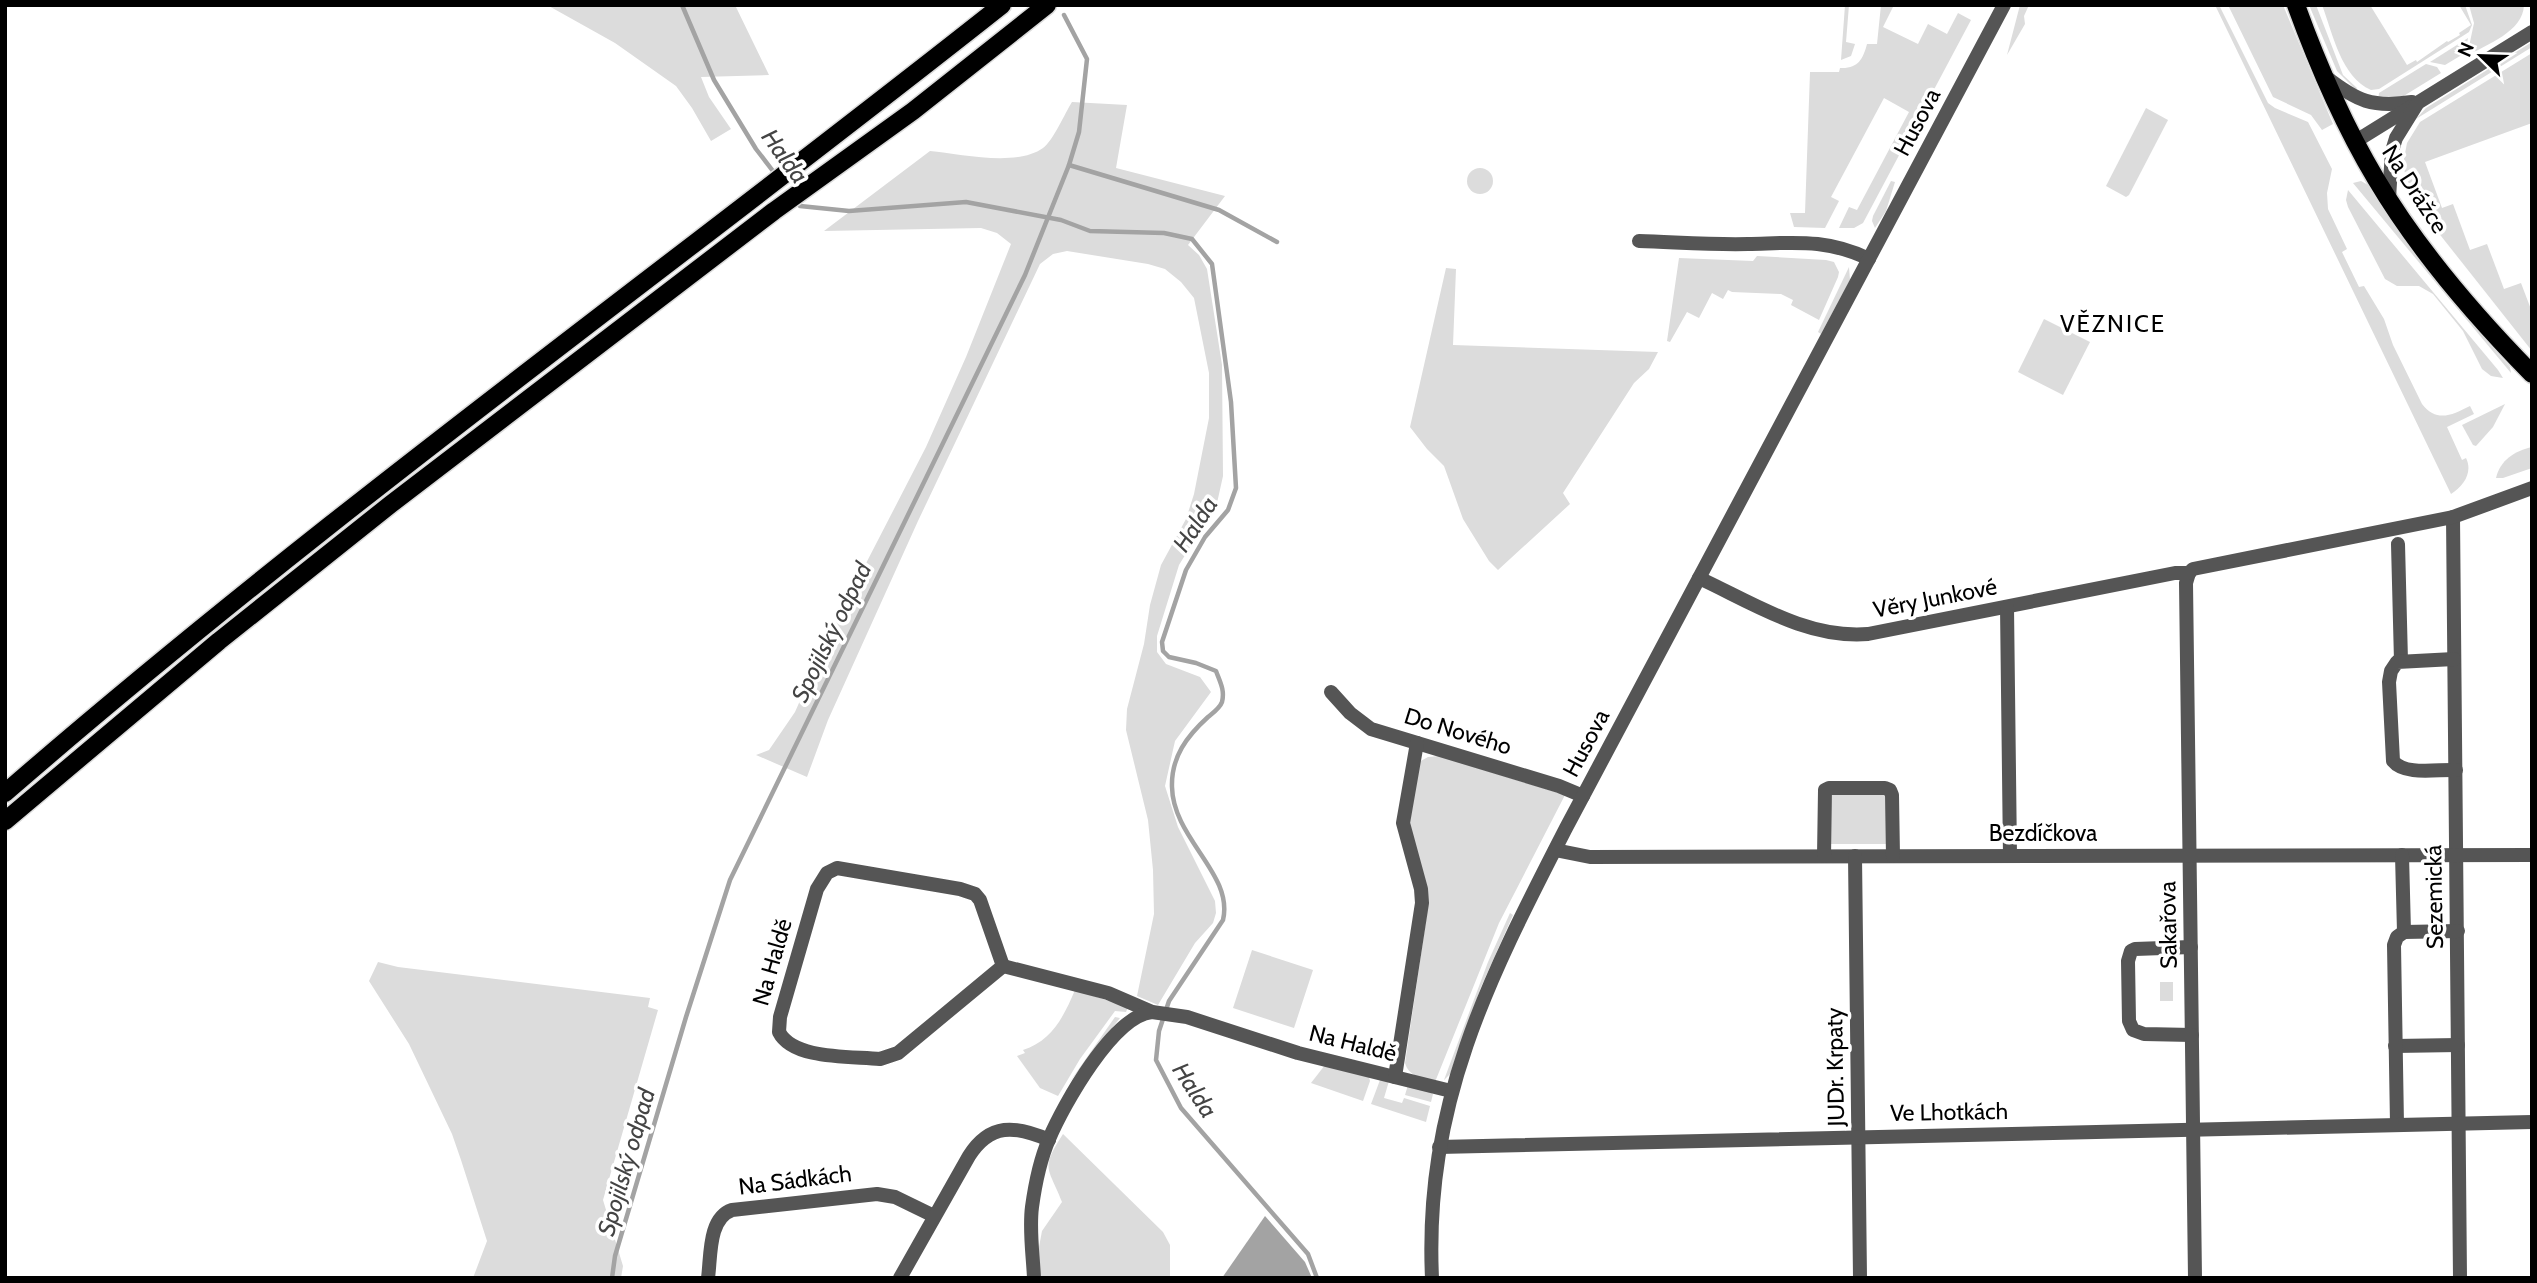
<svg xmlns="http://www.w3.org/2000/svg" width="2537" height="1283" font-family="Cabin,sans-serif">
<rect width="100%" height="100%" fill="#fff"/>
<!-- green -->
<g fill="#dcdcdc">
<polygon points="547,5 735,5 769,75 701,77 709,97 731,129 711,141 692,108 676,86 615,43"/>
<polygon points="1845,5 1849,5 1846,42 1855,44 1851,56 1841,60"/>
<path d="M 1881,5 L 1894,5 L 1883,27 L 1918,44 L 1928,24 L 1947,34 L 1958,13 L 1971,20 L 1863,223 L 1854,228 L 1839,228 L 1849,207 L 1857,210 L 1909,112 L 1884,98 L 1831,197 L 1839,201 L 1825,228 L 1794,227 L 1790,213 L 1805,213 L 1810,72 L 1839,72 L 1840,68 C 1858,69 1863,59 1867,44 L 1877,44 Z"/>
<polygon points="2020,5 2029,5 2024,16 2025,24 2007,55"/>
<path d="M 2215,5 L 2219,5 L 2268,103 L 2275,108 L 2308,122 L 2332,169 L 2327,193 L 2328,209 L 2347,249 L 2342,252 L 2359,287 L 2364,286 L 2384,319 L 2393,345 L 2422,404 C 2437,423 2452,415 2470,406 L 2474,414 L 2447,427 L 2462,460 L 2466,458 C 2473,472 2464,486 2451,494 Z"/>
<polygon points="2228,5 2283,5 2333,124 2322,130 2311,115 2273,97"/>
<polygon points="2309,5 2316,5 2343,75 2357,88 2356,90 2337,71"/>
<path d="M 2322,5 L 2370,5 L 2407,65 L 2416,60 L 2417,62 L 2447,41 L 2448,42 L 2460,35 L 2459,33 L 2471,25 L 2459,5 L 2465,5 L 2472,25 L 2469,32 L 2379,89 L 2371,90 C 2341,77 2333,34 2322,5 Z"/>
<path d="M 2469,5 L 2524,5 C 2523,32 2487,44 2467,56 L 2474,23 Z"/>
<polygon points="2468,38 2465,53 2445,65 2430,62"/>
<polygon points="2532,42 2532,47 2416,119 2426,108"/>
<polygon points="2532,53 2532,123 2425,162 2442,208 2453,204 2470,250 2487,244 2504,289 2521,283 2532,312 2532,351 2426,217 2406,178 2403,164 2407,143 2420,122"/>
<polygon points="2426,64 2437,67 2441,73 2402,97 2378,101 2379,93"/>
<path d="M 1072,102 L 1127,105 L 1116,168 L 1225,196 L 1188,245 L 1199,255 L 1207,269 L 1222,365 L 1223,476 L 1217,503 L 1179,565 L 1157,636 L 1157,652 L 1166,664 L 1200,677 L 1211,692 L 1175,741 L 1165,786 L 1178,827 L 1215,901 L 1216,913 L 1213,923 L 1195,943 L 1158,1005 L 1137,996 L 1154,914 L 1153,870 L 1148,820 L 1126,730 L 1127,709 L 1144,644 L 1150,605 L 1161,565 L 1186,519 L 1194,494 L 1209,418 L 1209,373 L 1194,298 L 1181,282 L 1165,269 L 1148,264 L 1067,251 L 1053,254 L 1040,264 L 918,521 L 828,720 L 807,777 L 756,755 L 769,750 L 795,712 L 828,637 L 926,447 L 966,357 L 1011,244 L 997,233 L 981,228 L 824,231 L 930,151 C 960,154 1017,167 1043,148 C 1053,141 1065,113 1072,102 Z"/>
<polygon points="2146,108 2168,120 2129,195 2126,197 2106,186"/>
<circle cx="1480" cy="181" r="13"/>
<polygon points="1891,181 1895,182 1886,211 1875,228 1872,221 1873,216"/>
<path d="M 2361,181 L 2368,185 C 2409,251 2458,310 2510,367 L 2511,373 L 2353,183 Z"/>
<polygon points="2348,190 2498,370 2503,378 2491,376 2482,369 2463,331 2433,294 2419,286 2397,286 2385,279 2348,207 2346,200"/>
<polygon points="1757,256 1826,260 1834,262 1839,272 1838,277 1819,320 1791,305 1793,300 1781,294 1732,292 1728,290 1723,299 1712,293 1699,318 1687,312 1670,342 1667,341 1679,258 1753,261"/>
<polygon points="1849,267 1850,280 1821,334 1818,332"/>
<polygon points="1446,268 1456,269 1453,345 1658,352 1649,369 1634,383 1563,493 1570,504 1498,570 1489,561 1463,519 1444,466 1427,449 1410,427"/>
<polygon points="2044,319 2090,342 2063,395 2018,372"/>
<polygon points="2505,404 2493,427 2476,446 2473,445 2462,425"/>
<path d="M 2532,447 L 2532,468 L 2503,478 L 2496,478 C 2500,460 2515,451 2532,447 Z"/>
<path d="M 1439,756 L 1565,795 L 1499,923 L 1435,1082 C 1422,1078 1409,1077 1405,1063 L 1427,914 L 1409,828 L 1419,762 L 1428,757 Z"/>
<polygon points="1832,794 1885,795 1889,844 1827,844"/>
<polygon points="1510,913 1513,915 1481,987 1450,1074 1444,1080 1488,962"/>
<polygon points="1252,950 1313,970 1294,1028 1233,1008"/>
<polygon points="378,962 398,967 650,998 648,1007 658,1010 603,1200 623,1266 621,1278 473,1278 487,1241 461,1160 452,1134 409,1044 369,981"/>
<rect x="2160" y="982" width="13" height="19"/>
<path d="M 1075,990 L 1128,1007 L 1126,1012 L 1115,1011 L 1080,1059 L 1058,1096 L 1040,1088 L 1017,1056 L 1025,1053 L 1023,1050 C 1052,1041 1064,1016 1075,990 Z"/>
<polygon points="1115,1017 1120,1018 1069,1083"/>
<polygon points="1325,1065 1369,1077 1370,1081 1363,1101 1311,1083"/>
<polygon points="1380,1080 1389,1081 1384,1098 1402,1103 1404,1098 1430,1106 1426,1122 1371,1104"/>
<polygon points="1408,1085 1430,1092 1433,1094 1431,1102 1405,1095"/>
<path d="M 1063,1134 L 1163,1232 L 1170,1245 L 1170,1278 L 1039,1278 L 1039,1247 L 1042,1231 L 1062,1202 C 1048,1166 1040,1170 1063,1134 Z"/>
</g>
<!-- water -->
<polygon fill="#a3a3a3" points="1265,1216 1305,1262 1312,1278 1222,1278"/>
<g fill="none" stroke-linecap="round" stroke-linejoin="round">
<!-- stream -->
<g stroke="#a3a3a3" stroke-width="4.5">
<polyline points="682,5 714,80 756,149 776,175"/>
<polyline points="1069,165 1219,210 1277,242"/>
<path d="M 797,201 L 800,206 L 849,211 L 966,202 L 1061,220 L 1090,231 L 1164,233 L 1192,239 L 1212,264 L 1231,402 L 1236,488 L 1228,510 L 1205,537 L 1186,570 L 1162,642 L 1163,651 L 1169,657 L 1196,663 L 1216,671 C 1220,682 1225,690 1222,702 C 1220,708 1213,713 1208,717 C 1187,736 1171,757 1172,787 C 1173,839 1234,874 1223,920 L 1169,1001 L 1159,1031 L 1156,1060 L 1181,1108 L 1308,1254 L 1317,1278"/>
<polyline points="612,1278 615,1256 686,1017 730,880 1025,275 1069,165 1079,132 1087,59 1064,15"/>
</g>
<!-- primary casing -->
<g stroke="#dbdbdb" stroke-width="21">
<g id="primary">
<path d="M 2296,5 C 2317,63 2345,127 2376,179 C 2418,250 2474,315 2532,374"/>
<path d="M 5,793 C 325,515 670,268 1002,5"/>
<polyline points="5,821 219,641 391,504 774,211 913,111 1047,5"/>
</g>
</g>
<!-- street -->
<g stroke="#555" stroke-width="14">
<path d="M 2326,77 C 2357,101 2372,108 2412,102"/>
<polyline points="2356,141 2532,32"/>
<polyline points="2389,198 2392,151 2396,138 2417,104"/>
<path d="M 1639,241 C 1675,242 1712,245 1748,244 C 1793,243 1826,238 1869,259"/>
<polyline points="2453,517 2460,1278"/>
<polyline points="2398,544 2401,661"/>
<polyline points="2189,573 2186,583 2195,1278"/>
<path d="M 1699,578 C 1753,603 1807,639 1868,634 L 2175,573 L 2189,573 L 2193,569 L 2453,517 L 2532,488"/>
<polyline points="2007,607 2010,856"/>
<path d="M 2454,659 L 2397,662 L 2391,671 L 2389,682 L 2393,761 C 2405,776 2438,769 2456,770"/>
<polyline points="1331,692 1350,713 1371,729 1559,786 1583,796"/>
<polyline points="1555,850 1590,857 2532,855"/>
<polyline points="1824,856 1825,790 1829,788 1885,788 1890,790 1892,795 1893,856"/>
<polyline points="1855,856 1860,1278"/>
<path d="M 837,868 L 960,889 L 975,894 L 980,900 L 1003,966 L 898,1053 L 880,1059 C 852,1056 793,1060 779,1032 L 780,1017 L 817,889 L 827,873 Z"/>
<polyline points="2404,932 2458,931"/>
<polyline points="2191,947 2135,949 2131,951 2128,961 2129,1021 2133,1030 2144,1034 2192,1035"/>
<polyline points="1003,966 1108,993 1152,1012 1187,1017 1298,1053 1451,1091"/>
<polyline points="2395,1046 2458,1045"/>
<polyline points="1395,1077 1422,903 1421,889 1403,823 1417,743"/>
<polyline points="2397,1124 2394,945 2397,937 2404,932 2402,855"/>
<polyline points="1439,1147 2532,1122"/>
<path d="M 708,1278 C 711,1257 708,1218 732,1210 L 877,1194 L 895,1197 L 934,1216"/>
<path d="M 900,1278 L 969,1156 C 990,1123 1015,1125 1049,1140"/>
<path d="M 1034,1278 C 1033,1255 1029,1230 1032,1207 C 1035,1185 1040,1160 1049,1139 C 1064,1104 1113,1016 1152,1012"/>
<path d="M 1432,1278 C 1424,1103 1489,978 1566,828 L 2004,5"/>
</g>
<!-- primary -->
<use href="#primary" stroke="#000" stroke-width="18"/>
</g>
<g text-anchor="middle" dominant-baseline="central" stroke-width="7" stroke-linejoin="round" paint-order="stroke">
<!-- street labels -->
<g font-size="23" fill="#000" stroke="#fff">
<text transform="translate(1917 122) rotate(-62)">Husova</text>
<text transform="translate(2415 189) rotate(57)">Na Drážce</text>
<text transform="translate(1935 598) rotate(-11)">Věry Junkové</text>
<text transform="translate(1458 731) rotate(17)">Do Nového</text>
<text transform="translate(1586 743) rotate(-62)">Husova</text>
<text x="2043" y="833">Bezdíčkova</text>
<text transform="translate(2434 897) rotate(-91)">Sezemická</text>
<text transform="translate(2168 925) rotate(-91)">Sakařova</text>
<text transform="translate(772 962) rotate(-74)">Na Haldě</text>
<text transform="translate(1353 1043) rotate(14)">Na Haldě</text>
<text transform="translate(1835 1067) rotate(-91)">JUDr. Krpaty</text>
<text transform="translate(1949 1112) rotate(-1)">Ve Lhotkách</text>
<text transform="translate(795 1180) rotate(-7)">Na Sádkách</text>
</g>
<!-- water labels -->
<g font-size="24" font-style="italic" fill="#444" stroke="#fff">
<text transform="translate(785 156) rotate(54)">Halda</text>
<text transform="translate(1195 524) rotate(-57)">Halda</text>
<text transform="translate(831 632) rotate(-64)">Spojilský odpad</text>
<text transform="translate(1195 1090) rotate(57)">Halda</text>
<text transform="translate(626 1162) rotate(-74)">Spojilský odpad</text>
</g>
<!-- neighbourhood labels -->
<g font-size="24" letter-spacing="2" fill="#000" stroke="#fff">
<text x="2113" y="323">VĚZNICE</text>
</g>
</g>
<!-- border -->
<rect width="2537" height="1283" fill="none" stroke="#000000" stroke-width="14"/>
<!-- north arrow -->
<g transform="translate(2481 56) rotate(293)" stroke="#ffffff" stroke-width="5" paint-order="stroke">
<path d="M0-5L12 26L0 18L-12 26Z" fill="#000000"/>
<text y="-10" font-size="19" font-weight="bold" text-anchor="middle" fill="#000000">N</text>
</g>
</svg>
